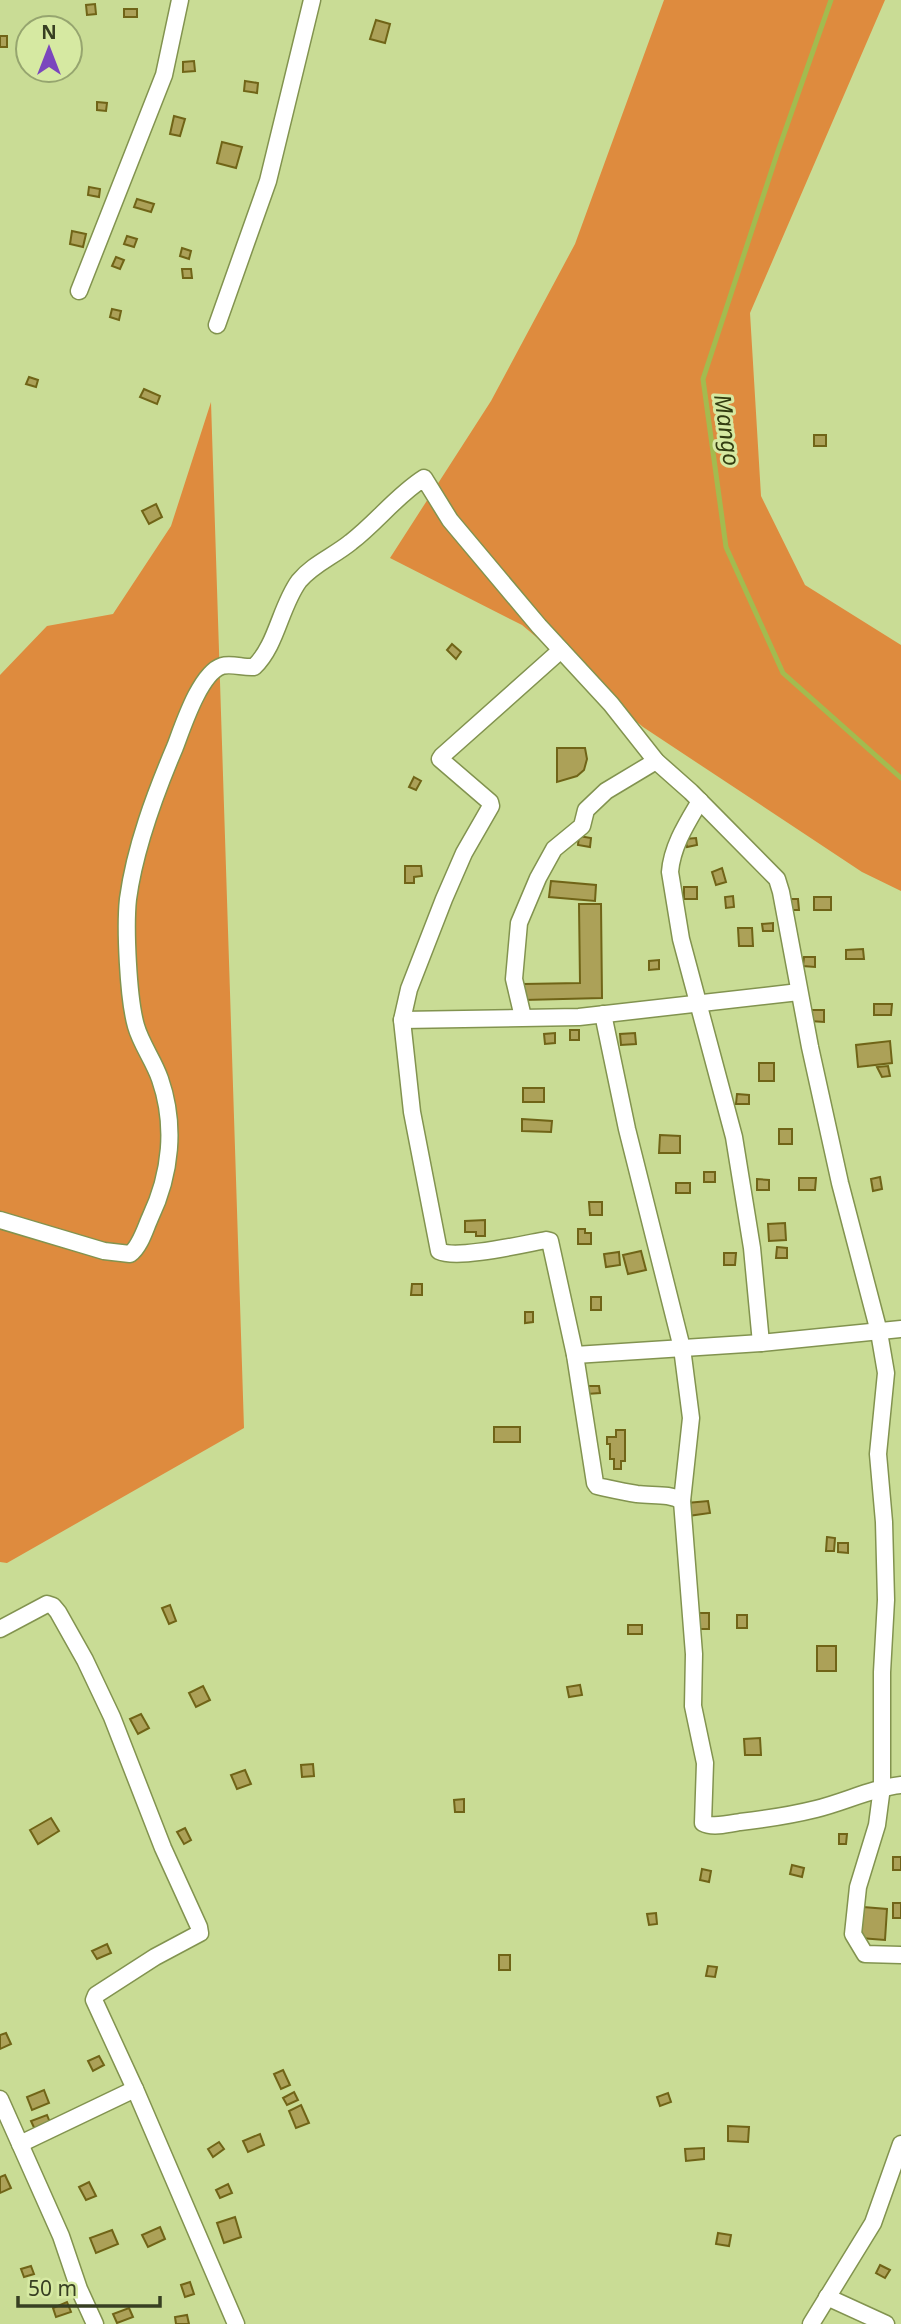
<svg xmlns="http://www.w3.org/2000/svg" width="901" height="2324" font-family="'Noto Sans',sans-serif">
<rect width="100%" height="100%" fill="#c9dc95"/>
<!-- green -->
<g fill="#de8b3e">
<polygon points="664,0 885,0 750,313 761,496 805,585 901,645 901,891 862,872 643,727 522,625 390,558 491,401 575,244"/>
<polygon points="211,402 244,1428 7,1563 0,1562 0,675 47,626 113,614 171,526"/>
</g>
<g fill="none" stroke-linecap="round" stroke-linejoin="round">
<!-- stream -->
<polyline stroke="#a3bb4f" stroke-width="5" points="831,0 778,151 703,379 726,547 783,673 901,778"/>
</g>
<!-- building -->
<g fill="#aca158" stroke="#706417" stroke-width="2">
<polygon points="95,4 96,14 87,15 86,5"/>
<rect x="124" y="9" width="13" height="8"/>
<polygon points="376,20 390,24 385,43 370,39"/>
<rect x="0" y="36" width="7" height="11"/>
<polygon points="194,61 195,71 183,72 183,62"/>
<polygon points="245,81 258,83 257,93 244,91"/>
<polygon points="97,102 107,103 106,111 97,110"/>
<polygon points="174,116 185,119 180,136 170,134"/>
<polygon points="222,142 242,147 236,168 217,163"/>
<polygon points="89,187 100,189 99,197 88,195"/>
<polygon points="137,199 154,204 151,212 134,207"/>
<polygon points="72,231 86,234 83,247 70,244"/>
<polygon points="127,236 137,239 134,247 124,244"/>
<polygon points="182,248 191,251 189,259 180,256"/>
<polygon points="116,257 124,260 120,269 112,266"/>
<polygon points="182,269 191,269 192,278 183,278"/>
<polygon points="112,309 121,311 119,320 110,317"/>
<polygon points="29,377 38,380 36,387 26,384"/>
<polygon points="144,389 160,396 157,404 140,397"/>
<rect x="814" y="435" width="12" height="11"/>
<polygon points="156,504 162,517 149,524 142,511"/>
<polygon points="452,644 461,652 456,659 447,650"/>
<polygon points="557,748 585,748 587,759 584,770 577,776 557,782"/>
<polygon points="414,777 421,781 416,790 409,787"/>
<polygon points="579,836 591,838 590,847 578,845"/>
<polygon points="696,838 697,845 687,847 685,839"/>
<polygon points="405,866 421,866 422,876 414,877 414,883 405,883"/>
<polygon points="722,868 726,882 716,885 712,872"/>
<polygon points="551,881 596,885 595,901 549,897"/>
<rect x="684" y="887" width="13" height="12"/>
<polygon points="733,896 734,907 726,908 725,897"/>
<rect x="814" y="897" width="17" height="13"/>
<polygon points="788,899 798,899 799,910 788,910"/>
<polygon points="579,904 601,904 602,998 524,1000 524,984 580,983"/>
<polygon points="773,923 773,931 763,931 762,924"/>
<polygon points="738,928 752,928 753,946 739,946"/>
<polygon points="863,949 864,959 846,959 846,950"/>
<polygon points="804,957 815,957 815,967 803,966"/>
<polygon points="659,960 659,969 649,970 649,961"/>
<polygon points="874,1004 892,1004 891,1015 874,1015"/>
<polygon points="810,1010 824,1010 824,1022 810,1021"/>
<rect x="570" y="1030" width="9" height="10"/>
<polygon points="555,1033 555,1043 545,1044 544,1034"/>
<polygon points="635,1033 636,1044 621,1045 620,1034"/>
<polygon points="890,1041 892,1063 858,1067 856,1045"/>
<rect x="759" y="1063" width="15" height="18"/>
<polygon points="888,1066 890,1076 882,1077 877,1067"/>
<rect x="523" y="1088" width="21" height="14"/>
<polygon points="737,1094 749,1095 749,1104 736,1104"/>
<polygon points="522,1119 552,1121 551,1132 522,1131"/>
<rect x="779" y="1129" width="13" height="15"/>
<polygon points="660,1135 680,1136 680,1153 659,1153"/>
<rect x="704" y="1172" width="11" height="10"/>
<polygon points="880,1177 882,1189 873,1191 871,1179"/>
<polygon points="799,1178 816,1178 815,1190 799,1190"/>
<polygon points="757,1179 769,1180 769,1190 757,1190"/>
<rect x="676" y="1183" width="14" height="10"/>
<polygon points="589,1202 602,1202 602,1215 590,1215"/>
<polygon points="485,1220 485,1236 476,1236 476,1232 465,1232 465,1221"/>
<polygon points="785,1223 786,1240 769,1241 768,1224"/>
<polygon points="578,1229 585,1229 585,1233 591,1233 591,1244 578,1244"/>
<polygon points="777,1247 787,1248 787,1258 776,1258"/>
<polygon points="641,1251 646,1270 628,1274 623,1255"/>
<polygon points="619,1252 620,1265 606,1267 604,1254"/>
<polygon points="724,1253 736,1253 735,1265 724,1265"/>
<polygon points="412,1284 422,1284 422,1295 411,1295"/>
<rect x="591" y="1297" width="10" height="13"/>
<polygon points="525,1312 533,1312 533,1322 525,1323"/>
<polygon points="587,1386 599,1386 600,1393 587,1394"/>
<rect x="494" y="1427" width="26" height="15"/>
<polygon points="616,1430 625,1430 625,1461 621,1461 621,1469 614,1469 614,1459 610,1459 610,1444 607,1444 607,1437 616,1437"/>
<polygon points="708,1501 710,1513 688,1516 687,1503"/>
<polygon points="827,1537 835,1538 834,1551 826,1551"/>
<polygon points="838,1543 848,1543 848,1553 838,1552"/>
<polygon points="170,1605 176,1621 169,1624 162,1608"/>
<rect x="697" y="1613" width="12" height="16"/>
<rect x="737" y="1615" width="10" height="13"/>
<rect x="628" y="1625" width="14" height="9"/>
<rect x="817" y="1646" width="19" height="25"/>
<polygon points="580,1685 582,1695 569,1697 567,1687"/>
<polygon points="203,1686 210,1700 196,1707 189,1693"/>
<polygon points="141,1714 149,1728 138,1734 130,1719"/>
<polygon points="760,1738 761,1755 745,1755 744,1739"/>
<polygon points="313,1764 314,1776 302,1777 301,1765"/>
<polygon points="245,1770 251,1784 237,1789 231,1775"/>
<polygon points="464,1799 464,1812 455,1812 454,1800"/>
<polygon points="51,1818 59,1831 38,1844 30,1830"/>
<polygon points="185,1828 191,1840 184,1844 177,1832"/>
<polygon points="839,1834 847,1834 846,1844 839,1844"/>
<rect x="893" y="1857" width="8" height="13"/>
<polygon points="792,1865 804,1868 802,1877 790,1874"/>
<polygon points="702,1869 711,1871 709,1882 700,1880"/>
<rect x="893" y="1903" width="8" height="15"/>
<polygon points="863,1907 887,1909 885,1940 860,1938"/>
<polygon points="656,1913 657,1924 649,1925 647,1914"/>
<polygon points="107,1944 111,1953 97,1959 92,1951"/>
<rect x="499" y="1955" width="11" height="15"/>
<polygon points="708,1966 717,1967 715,1977 706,1976"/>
<polygon points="6,2033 11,2044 0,2049 0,2035"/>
<polygon points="99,2056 104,2065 93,2071 88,2061"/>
<polygon points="283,2070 290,2085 281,2089 274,2074"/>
<polygon points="44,2090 49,2103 32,2110 27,2097"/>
<polygon points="294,2092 298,2100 287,2105 283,2098"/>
<polygon points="668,2093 671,2102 660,2106 657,2097"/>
<polygon points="301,2105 309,2123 296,2128 289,2111"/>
<polygon points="47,2115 51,2125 36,2132 31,2121"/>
<polygon points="728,2126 749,2127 748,2142 728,2141"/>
<polygon points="260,2134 264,2145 248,2152 243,2141"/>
<polygon points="219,2142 224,2149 213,2157 208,2149"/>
<polygon points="704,2148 704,2159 686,2161 685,2149"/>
<polygon points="5,2175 11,2188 0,2193 0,2177"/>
<polygon points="89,2182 96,2196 86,2200 79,2187"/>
<polygon points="228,2184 232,2193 220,2198 216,2190"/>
<polygon points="235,2217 241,2237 224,2243 217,2223"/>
<polygon points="160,2227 165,2239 148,2247 142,2235"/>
<polygon points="112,2230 118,2244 96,2253 90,2238"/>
<polygon points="718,2233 731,2235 729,2246 716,2244"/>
<polygon points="880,2265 890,2270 885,2278 876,2273"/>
<polygon points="31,2266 34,2274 24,2277 21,2269"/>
<polygon points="190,2282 194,2294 185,2297 181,2285"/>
<polygon points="67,2302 71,2312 56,2317 53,2308"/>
<polygon points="129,2308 133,2317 117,2323 113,2314"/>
<polygon points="187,2315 189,2324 176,2324 175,2317"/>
</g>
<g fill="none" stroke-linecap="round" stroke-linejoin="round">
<!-- street casing -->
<g stroke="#82934f" stroke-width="19">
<g id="street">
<polyline points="79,291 164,75 180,0"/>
<polyline points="217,325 268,181 312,0"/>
<path d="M 561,650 L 442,756 L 440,759 L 490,802 L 491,806 L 464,853 L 444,899 L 409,989 L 402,1020 L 412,1112 L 439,1251 C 457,1260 524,1244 546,1240 L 550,1241 L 575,1355 L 595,1483 L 597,1486 C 611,1489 624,1492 637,1494 C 653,1496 669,1493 682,1501"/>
<path d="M 700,801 C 687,823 672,846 670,872 L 681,939 L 734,1137 L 752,1248 L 761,1343"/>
<path d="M 603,1014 L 627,1129 L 682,1348 L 691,1418 L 682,1501 L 694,1654 L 693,1706 L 705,1763 L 703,1823 C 712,1828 729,1824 740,1822 C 766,1819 792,1815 816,1809 C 845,1802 872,1788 901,1785"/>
<polyline points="523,1017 514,979 519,923 538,878 554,849 582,826 586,810 606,791 656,761"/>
<polyline points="402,1020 579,1017 799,992"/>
<path d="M 0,1220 L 104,1251 L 130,1254 C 140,1247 145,1229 150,1218 C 171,1174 176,1125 160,1079 C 154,1061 141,1044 136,1026 C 128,998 125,927 128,899 C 135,847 155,794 175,747 C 183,726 200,673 222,666 C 231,663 244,668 254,667 C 277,645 280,607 299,581 C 313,564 334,556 351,542 C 377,522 397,495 424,478 L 450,520 L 539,626 L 611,704 L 656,761 L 691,792 L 777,879 L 781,892 L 810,1047 L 840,1183 L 879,1332 L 886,1373 L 878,1454 L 884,1522 L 886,1600 L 882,1672 L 882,1787 L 877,1825 L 858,1887 L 853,1934 L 865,1954 L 901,1955"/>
<polyline points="575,1355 761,1343 901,1329"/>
<polyline points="0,1629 47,1604 53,1606 58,1612 85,1660 112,1717 163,1848 199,1927 200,1933 155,1957 96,1995 94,2000 135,2089 236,2324"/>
<polyline points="0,2099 61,2236 79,2289 95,2324"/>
<polyline points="20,2144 135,2089"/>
<polyline points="827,2297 886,2324"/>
<polyline points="811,2324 873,2223 901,2144"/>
</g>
</g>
<!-- street -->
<use href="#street" stroke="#fff" stroke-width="16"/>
</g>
<g text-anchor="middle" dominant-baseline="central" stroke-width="6" stroke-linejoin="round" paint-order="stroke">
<!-- water labels -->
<g font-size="23" font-style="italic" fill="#333c10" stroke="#d6e9a2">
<text transform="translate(728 430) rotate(82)">Mango</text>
</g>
</g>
<!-- north arrow -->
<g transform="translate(49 49)"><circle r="33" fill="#d6e9a2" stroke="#96a56f" stroke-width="2"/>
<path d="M0-5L12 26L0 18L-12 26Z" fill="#7b46bd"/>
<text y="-10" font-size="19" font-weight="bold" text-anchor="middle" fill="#373f22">N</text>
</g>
<!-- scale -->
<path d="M18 2296v10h142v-10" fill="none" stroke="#373f22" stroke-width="3.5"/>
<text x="28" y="2296" font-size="21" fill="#373f22" stroke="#d6e9a2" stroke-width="5" paint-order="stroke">50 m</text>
</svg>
